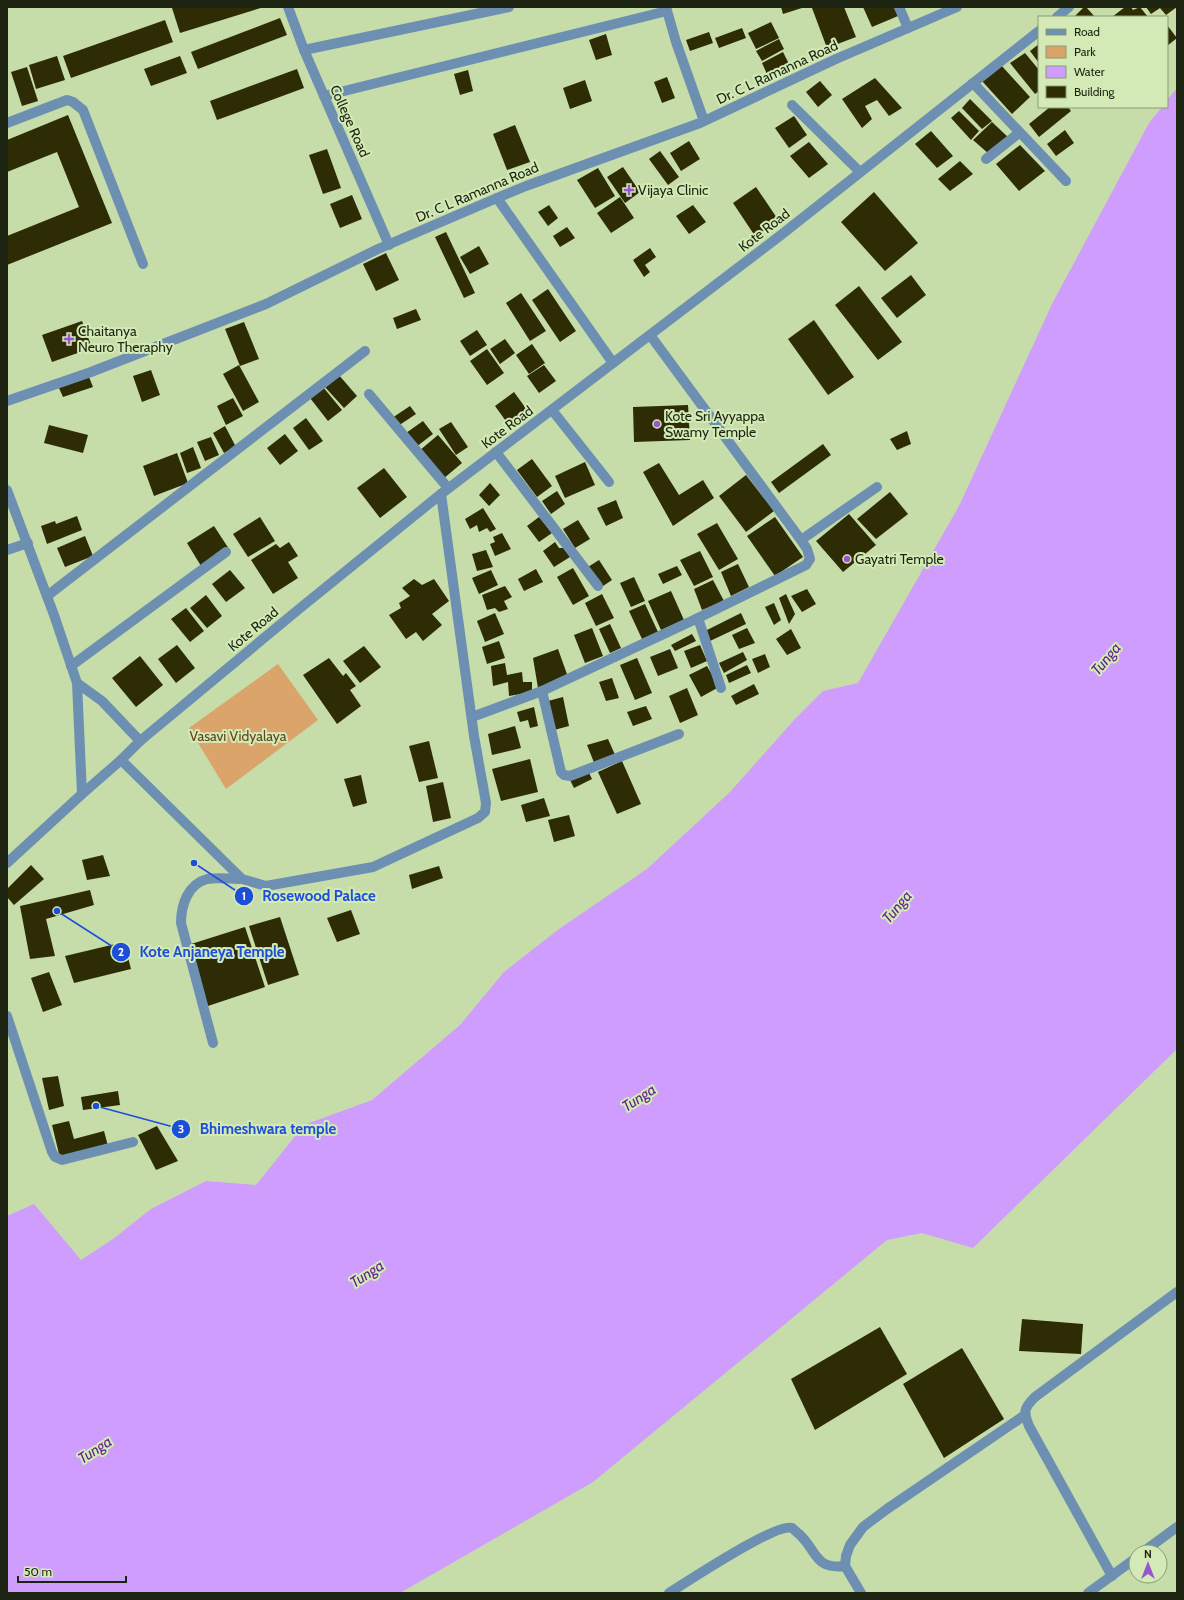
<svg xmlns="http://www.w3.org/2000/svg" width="1184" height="1600" font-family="Cabin,sans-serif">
<rect width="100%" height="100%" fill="#c6ddaa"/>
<!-- green -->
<polygon fill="#daa46a" points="278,664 318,720 226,789 189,728"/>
<!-- water -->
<polygon fill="#cf9dfd" points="1177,88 1177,1049 973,1248 922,1233 887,1240 593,1482 400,1593 7,1593 7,1216 34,1204 81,1260 113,1239 151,1209 206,1181 256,1185 304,1125 372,1100 460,1025 504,972 559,929 647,869 730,792 795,719 823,691 858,683 959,506 1052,304 1149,123 1162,107 1167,107 1167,100"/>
<!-- building -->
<g fill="#2d2c04">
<polygon points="175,7 264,7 180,33 172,8"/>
<polygon points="781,7 805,7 783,14"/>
<polygon points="815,7 844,7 856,37 827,48 812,8"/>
<polygon points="863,7 894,7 898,16 872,27"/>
<polygon points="1084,7 1086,7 1095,17 1074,17"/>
<polygon points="1125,7 1131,7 1133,10 1140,7 1148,17 1112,17"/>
<polygon points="1146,7 1177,7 1166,15 1160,8 1151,14"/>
<polygon points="280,18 287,35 198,69 191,52"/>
<polygon points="165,20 173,42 71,78 63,56"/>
<polygon points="771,22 779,38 756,49 748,33"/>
<polygon points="1167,25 1177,38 1167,46"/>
<polygon points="742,28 746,38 719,48 715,38"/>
<polygon points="709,32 713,43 690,51 686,40"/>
<polygon points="606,34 612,55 596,60 589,40"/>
<polygon points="779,39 784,49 762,61 756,51"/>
<polygon points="1039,44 1039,63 1030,51"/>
<polygon points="783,52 789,64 767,74 762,63"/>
<polygon points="1025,53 1039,70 1039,91 1035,94 1010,63"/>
<polygon points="57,56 65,80 36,89 29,65"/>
<polygon points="180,56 187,73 151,86 144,69"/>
<polygon points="1000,64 1030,97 1012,114 982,81"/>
<polygon points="27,67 38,101 22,106 11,72"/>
<polygon points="297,69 304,88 217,120 210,101"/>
<polygon points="468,70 473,91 460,95 454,74"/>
<polygon points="667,77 675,98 662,103 654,82"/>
<polygon points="875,78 902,108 889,116 877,100 865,106 872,119 862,128 842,99"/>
<polygon points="585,80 592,101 570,109 563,88"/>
<polygon points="820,81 832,95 818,107 806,92"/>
<polygon points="970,99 992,121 982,129 962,108"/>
<polygon points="1050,107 1068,107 1071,111 1039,137 1029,124"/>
<polygon points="959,111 979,131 971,140 951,118"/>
<polygon points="68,115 112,223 7,265 7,236 79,207 57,152 7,172 7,140"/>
<polygon points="794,116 807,135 789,148 775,128"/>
<polygon points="992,122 1010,139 989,154 973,140"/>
<polygon points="515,125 530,162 507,170 493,134"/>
<polygon points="1065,130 1074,143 1056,156 1047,144"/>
<polygon points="931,131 953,156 937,168 915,144"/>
<polygon points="689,141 700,159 681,171 670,153"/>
<polygon points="809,142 828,164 809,178 790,156"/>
<polygon points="1020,145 1045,171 1019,191 996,164"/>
<polygon points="327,149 341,188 323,194 309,155"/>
<polygon points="660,151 679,177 668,185 649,159"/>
<polygon points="960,161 973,174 950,191 938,179"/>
<polygon points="623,167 640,192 625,203 607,177"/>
<polygon points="598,168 615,196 595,208 577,180"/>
<polygon points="756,187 779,221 755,236 733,203"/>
<polygon points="874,192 918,243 885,271 841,222"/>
<polygon points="352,195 362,219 340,228 330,204"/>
<polygon points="620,197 634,218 611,233 597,213"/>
<polygon points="549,205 558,218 548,226 538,212"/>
<polygon points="693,205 706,222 689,234 676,216"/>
<polygon points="567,227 575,238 560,247 553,236"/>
<polygon points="446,232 475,293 464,298 435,237"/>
<polygon points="479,246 489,264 470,274 460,257"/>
<polygon points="650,248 656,257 645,265 650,272 644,277 633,260"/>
<polygon points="386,253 399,280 376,291 363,264"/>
<polygon points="911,275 926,295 897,318 881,298"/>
<polygon points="859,286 902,342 878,360 835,305"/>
<polygon points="548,289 576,331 560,342 532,300"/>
<polygon points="521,293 546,331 530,341 506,303"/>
<polygon points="416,309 421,320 397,329 393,318"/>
<polygon points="814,320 854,377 828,395 788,339"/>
<polygon points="82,321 92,348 52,362 42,335"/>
<polygon points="244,322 259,359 240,366 225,329"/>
<polygon points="477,330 487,345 470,356 460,341"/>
<polygon points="505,339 515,353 500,364 490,349"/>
<polygon points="532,344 545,363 529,374 516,355"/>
<polygon points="487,349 504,373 487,385 470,361"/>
<polygon points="239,365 259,402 243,411 223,374"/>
<polygon points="544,365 556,381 539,393 527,376"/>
<polygon points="151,370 160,395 142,402 133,376"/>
<polygon points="338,374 357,396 344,408 324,386"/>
<polygon points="89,377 93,387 63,397 59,388"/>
<polygon points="323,387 342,410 328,421 310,398"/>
<polygon points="514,392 530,414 511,428 495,406"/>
<polygon points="233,398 243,416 226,425 217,406"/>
<polygon points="688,405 690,440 634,442 633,407"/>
<polygon points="410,406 416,414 398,426 392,418"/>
<polygon points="306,418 323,441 309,450 293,428"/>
<polygon points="423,421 433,434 416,447 406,433"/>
<polygon points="451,422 468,447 456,455 439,429"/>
<polygon points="49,425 88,435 83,453 44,443"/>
<polygon points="225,426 236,447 224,453 213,433"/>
<polygon points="907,431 911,444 897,450 890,439"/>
<polygon points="285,434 298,451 280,465 267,448"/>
<polygon points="438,435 462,463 443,479 419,451"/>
<polygon points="211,437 219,455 205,461 197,442"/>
<polygon points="823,444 831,455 779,493 771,482"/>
<polygon points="193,447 201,468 187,473 180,453"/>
<polygon points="177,453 188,483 154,496 143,466"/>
<polygon points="532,459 552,486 537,497 517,470"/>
<polygon points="585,462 595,485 565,498 555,476"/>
<polygon points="659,463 679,495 703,480 714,498 673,526 643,472"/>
<polygon points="384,468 407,497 380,518 357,488"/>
<polygon points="746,475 774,511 746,532 719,496"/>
<polygon points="490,483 500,495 489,506 479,495"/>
<polygon points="557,491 565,504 551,514 542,501"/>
<polygon points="890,492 908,514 876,539 857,519"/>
<polygon points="616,500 623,518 606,526 597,508"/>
<polygon points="483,508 496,529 490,532 487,528 479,532 477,525 470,529 465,519"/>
<polygon points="849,514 876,545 843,572 816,541"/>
<polygon points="77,516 82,530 47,544 41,526 55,521 56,524"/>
<polygon points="260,517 275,541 248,557 233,534"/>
<polygon points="539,517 552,533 539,542 527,526"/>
<polygon points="775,517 803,557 775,576 747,536"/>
<polygon points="578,520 590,539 575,548 563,529"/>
<polygon points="717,523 738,559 719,570 697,534"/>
<polygon points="214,526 229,549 201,566 187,543"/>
<polygon points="502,533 511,549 495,556 490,544 495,542 493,537"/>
<polygon points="85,536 93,556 65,567 57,548"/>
<polygon points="289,542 298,556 288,562 298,578 273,594 251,560 276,544 280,548"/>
<polygon points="555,542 559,548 564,548 570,557 554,567 543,551"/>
<polygon points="486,550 493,567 477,571 472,554"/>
<polygon points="700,551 713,577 694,586 680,560"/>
<polygon points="599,560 612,580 600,588 588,567"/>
<polygon points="738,564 749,587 731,596 721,572"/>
<polygon points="677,566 682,575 663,584 658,574"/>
<polygon points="573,568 589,596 573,605 557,577"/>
<polygon points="536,569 543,582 524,591 518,579"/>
<polygon points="230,570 245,588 226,602 212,584"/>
<polygon points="491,570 498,585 479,594 472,578"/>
<polygon points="634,577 645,601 631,607 620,583"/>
<polygon points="414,579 422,585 434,579 449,601 432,614 442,625 423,641 416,632 406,639 389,615 401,608 399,603 410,596 402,588"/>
<polygon points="713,580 724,601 702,610 694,589"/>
<polygon points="505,586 512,597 504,601 508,609 499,612 495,608 487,610 482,595"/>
<polygon points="807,589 816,604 802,612 791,596"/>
<polygon points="671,591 684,620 661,630 648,601"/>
<polygon points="602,594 614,618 596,626 585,603"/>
<polygon points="786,594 795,614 789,624 779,598"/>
<polygon points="206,595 222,616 207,628 190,608"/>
<polygon points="774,603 781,620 774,625 765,607"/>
<polygon points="645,604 658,632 642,639 629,611"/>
<polygon points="186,608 204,631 190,642 171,619"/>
<polygon points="495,613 504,634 485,642 477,621"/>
<polygon points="741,613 746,624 710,641 705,631"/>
<polygon points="610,624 621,648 610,653 599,629"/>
<polygon points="592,628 603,656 585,663 574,635"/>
<polygon points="747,628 755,643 739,649 732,635"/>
<polygon points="791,629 801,648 787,655 776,639"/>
<polygon points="692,634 696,641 675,651 671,645"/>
<polygon points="499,641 505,658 487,664 482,647"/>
<polygon points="177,645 195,668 176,683 158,659"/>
<polygon points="700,645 707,661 691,668 684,651"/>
<polygon points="364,646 381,667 360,683 343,661"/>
<polygon points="558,649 568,677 538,688 533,658"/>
<polygon points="670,649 678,668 658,676 650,657"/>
<polygon points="743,652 747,660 724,673 719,663"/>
<polygon points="765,654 770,667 758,673 752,659"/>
<polygon points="140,656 163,685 136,707 112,678"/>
<polygon points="329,658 343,676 346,673 356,686 350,690 361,706 337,724 303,675"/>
<polygon points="637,658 652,693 635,700 620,665"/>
<polygon points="505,663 507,675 522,672 523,682 532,682 532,692 509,696 508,682 493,686 491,666"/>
<polygon points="747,665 751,673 729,683 726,675"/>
<polygon points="707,666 719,687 701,697 689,675"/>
<polygon points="612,678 619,698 606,701 599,682"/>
<polygon points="754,684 759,694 736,705 731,696"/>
<polygon points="687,688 698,715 680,723 669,696"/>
<polygon points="563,697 569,726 554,730 548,701"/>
<polygon points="646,706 652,719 633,726 627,712"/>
<polygon points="534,707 538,726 530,728 528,720 520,722 517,712"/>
<polygon points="515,726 521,748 492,755 488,734"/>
<polygon points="608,739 616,757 595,765 587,745"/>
<polygon points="429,741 438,778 419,782 409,746"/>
<polygon points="530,759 538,792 501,801 492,769"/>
<polygon points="622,761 641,804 617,814 598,772"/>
<polygon points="588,771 592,779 574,788 570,780"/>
<polygon points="361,775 367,803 353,807 344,779"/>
<polygon points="443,782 451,818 433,822 426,786"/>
<polygon points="544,798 550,816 526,822 521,805"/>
<polygon points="569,815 575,836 554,842 548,820"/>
<polygon points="103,855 110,876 87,880 82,860"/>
<polygon points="31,865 44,879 14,905 7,897 7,889"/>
<polygon points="439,866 443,878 412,889 409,875"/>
<polygon points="90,890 94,905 46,919 55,956 30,959 20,906"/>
<polygon points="351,910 360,934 337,942 327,918"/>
<polygon points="280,917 299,975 268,985 249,926"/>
<polygon points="245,927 265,987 208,1006 188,945"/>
<polygon points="124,942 131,969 74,983 65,956"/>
<polygon points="49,972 62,1005 43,1012 31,978"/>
<polygon points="58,1076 64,1106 49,1110 42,1078"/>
<polygon points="118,1091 120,1105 83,1110 81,1097"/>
<polygon points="69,1121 74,1139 104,1131 108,1146 60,1158 52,1125"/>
<polygon points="157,1126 178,1161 156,1170 138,1135"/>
<polygon points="1022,1319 1083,1324 1081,1354 1019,1351"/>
<polygon points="880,1327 907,1374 815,1430 791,1379"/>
<polygon points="962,1348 1004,1419 944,1458 903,1384"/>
</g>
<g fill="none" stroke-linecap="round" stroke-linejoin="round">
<!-- minor -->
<g stroke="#6d90b2" stroke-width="10">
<polyline points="288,7 304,50 389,245"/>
<polyline points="666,7 676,42 704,121"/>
<polyline points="899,7 908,28"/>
<polyline points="1057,17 1069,7"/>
<polyline points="304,50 509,7"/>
<polyline points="973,83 1066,181"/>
<polyline points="324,96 667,11"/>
<polyline points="792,105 860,172"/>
<polyline points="7,123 67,100 73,102 83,110 143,264"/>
<polyline points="986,159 1019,133"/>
<polyline points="497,198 613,363"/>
<polyline points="369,394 448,488"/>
<polyline points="7,401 91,372 266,304 378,249 497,198 526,186 700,123 836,59 957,7"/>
<polyline points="552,410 609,482"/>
<polyline points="496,452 598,586"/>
<polyline points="7,490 54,615 77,683 82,794"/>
<polyline points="801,540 877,487"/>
<polyline points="7,550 28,543"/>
<polyline points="47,596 365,351"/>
<polyline points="698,618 721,688"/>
<polyline points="71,666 226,552"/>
<polyline points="77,683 102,701 140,741"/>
<polyline points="542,691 561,772 564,775 570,776 679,734"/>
<polyline points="472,717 542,691 698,618 806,565 810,559 807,549 801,540 650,335"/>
<polyline points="121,760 242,879 266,886 373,867 478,818 485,812 486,803 474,736 441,494"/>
<polyline points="7,863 82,794 121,760 140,741 299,609 441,494 781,235 1039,31"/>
<polyline points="7,1016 52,1152 55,1157 62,1160 133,1142"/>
<path d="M 213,1043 L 181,923 C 181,905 188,884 207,879 C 218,877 231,879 242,879"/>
<polyline points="1143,1552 1177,1527"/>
<path d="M 1112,1576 L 1029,1426 C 1023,1411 1024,1408 1035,1397 L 1177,1292"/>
<path d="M 669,1593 C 687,1582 777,1522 792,1528 C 794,1529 797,1533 799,1534 C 817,1550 814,1570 845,1566"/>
<polyline points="861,1593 845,1566 846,1556 850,1545 863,1527 887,1509 1025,1415"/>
<polyline points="1088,1593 1136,1558"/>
</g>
</g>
<!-- markers -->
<g fill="#9857cc" stroke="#d3eab6" stroke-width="1.5">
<path d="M627 184h4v4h4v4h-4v4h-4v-4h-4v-4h4z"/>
<path d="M67 333h4v4h4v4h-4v4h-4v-4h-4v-4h4z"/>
<circle cx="657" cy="424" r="4"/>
<circle cx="847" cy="559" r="4"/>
</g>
<g text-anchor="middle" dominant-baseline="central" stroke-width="4" stroke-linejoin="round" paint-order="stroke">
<!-- street labels -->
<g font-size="14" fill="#1c2411" stroke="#d3eab6">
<text transform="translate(777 72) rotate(-25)">Dr. C L Ramanna Road</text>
<text transform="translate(350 121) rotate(66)">College Road</text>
<text transform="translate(477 192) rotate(-23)">Dr. C L Ramanna Road</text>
<text transform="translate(764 230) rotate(-38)">Kote Road</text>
<text transform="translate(507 427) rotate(-37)">Kote Road</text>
<text transform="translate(253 629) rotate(-40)">Kote Road</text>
</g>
<!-- poi labels -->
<g font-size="14" fill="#1c2411" stroke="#d3eab6" text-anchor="start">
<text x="638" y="190">Vijaya Clinic</text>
<text x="78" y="331">Chaitanya<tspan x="78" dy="16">Neuro Theraphy</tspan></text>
<text x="665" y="416">Kote Sri Ayyappa<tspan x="665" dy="16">Swamy Temple</tspan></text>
<text x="855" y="559">Gayatri Temple</text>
</g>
<!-- park labels -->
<g font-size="14" fill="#63431d" stroke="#d3eab6">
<text x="238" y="736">Vasavi Vidyalaya</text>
</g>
<!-- water labels -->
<g font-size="15" font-style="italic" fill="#5f1b8b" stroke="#d3eab6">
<text transform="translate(1106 659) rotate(-50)">Tunga</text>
<text transform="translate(897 907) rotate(-50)">Tunga</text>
<text transform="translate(639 1098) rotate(-33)">Tunga</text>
<text transform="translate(367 1274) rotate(-33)">Tunga</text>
<text transform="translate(95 1450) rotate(-33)">Tunga</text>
</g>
</g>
<!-- callouts -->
<path fill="none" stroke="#1d4ed8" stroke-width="1.5" d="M194 863L244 896M57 911L121 952M96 1106L181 1129"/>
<g fill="#1d4ed8" stroke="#d3eab6" stroke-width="1.5">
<circle cx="194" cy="863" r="4"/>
<circle cx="57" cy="911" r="4"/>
<circle cx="96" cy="1106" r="4"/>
<circle cx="244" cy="896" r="10"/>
<circle cx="121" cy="952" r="10"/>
<circle cx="181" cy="1129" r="10"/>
</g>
<g font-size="12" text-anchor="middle" font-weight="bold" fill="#fff">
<text x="244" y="900">1</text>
<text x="121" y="956">2</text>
<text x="181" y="1133">3</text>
</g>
<g font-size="15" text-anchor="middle" font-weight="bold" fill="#1d4ed8" stroke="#d3eab6" stroke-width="4" stroke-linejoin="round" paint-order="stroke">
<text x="319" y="901">Rosewood Palace</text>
<text x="212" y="957">Kote Anjaneya Temple</text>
<text x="268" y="1134">Bhimeshwara temple</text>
</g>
<!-- border -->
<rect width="1184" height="1600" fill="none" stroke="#1c2411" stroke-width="16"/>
<!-- legend -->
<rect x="1038" y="16" width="130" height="92" fill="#d3eab6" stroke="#8a9b74"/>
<rect x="1046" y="29" width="20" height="6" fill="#6d90b2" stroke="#8a9b74"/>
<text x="1074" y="36" font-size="12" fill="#1c2411">Road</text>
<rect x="1046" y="46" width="20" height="12" fill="#daa46a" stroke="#8a9b74"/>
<text x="1074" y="56" font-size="12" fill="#1c2411">Park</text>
<rect x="1046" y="66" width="20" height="12" fill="#cf9dfd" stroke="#8a9b74"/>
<text x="1074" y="76" font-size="12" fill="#1c2411">Water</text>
<rect x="1046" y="86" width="20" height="12" fill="#2d2c04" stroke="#8a9b74"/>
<text x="1074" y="96" font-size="12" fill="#1c2411">Building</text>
<!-- north arrow -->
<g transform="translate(1148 1564)"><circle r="19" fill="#d3eab6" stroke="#8a9b74"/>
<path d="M0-3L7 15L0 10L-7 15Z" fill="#9857cc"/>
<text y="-6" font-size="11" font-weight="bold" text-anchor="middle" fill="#1c2411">N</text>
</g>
<!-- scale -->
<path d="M18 1576v6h108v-6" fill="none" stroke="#1c2411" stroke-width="2"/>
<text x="24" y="1576" font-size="12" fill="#1c2411" stroke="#d3eab6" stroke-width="3" paint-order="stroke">50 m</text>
</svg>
